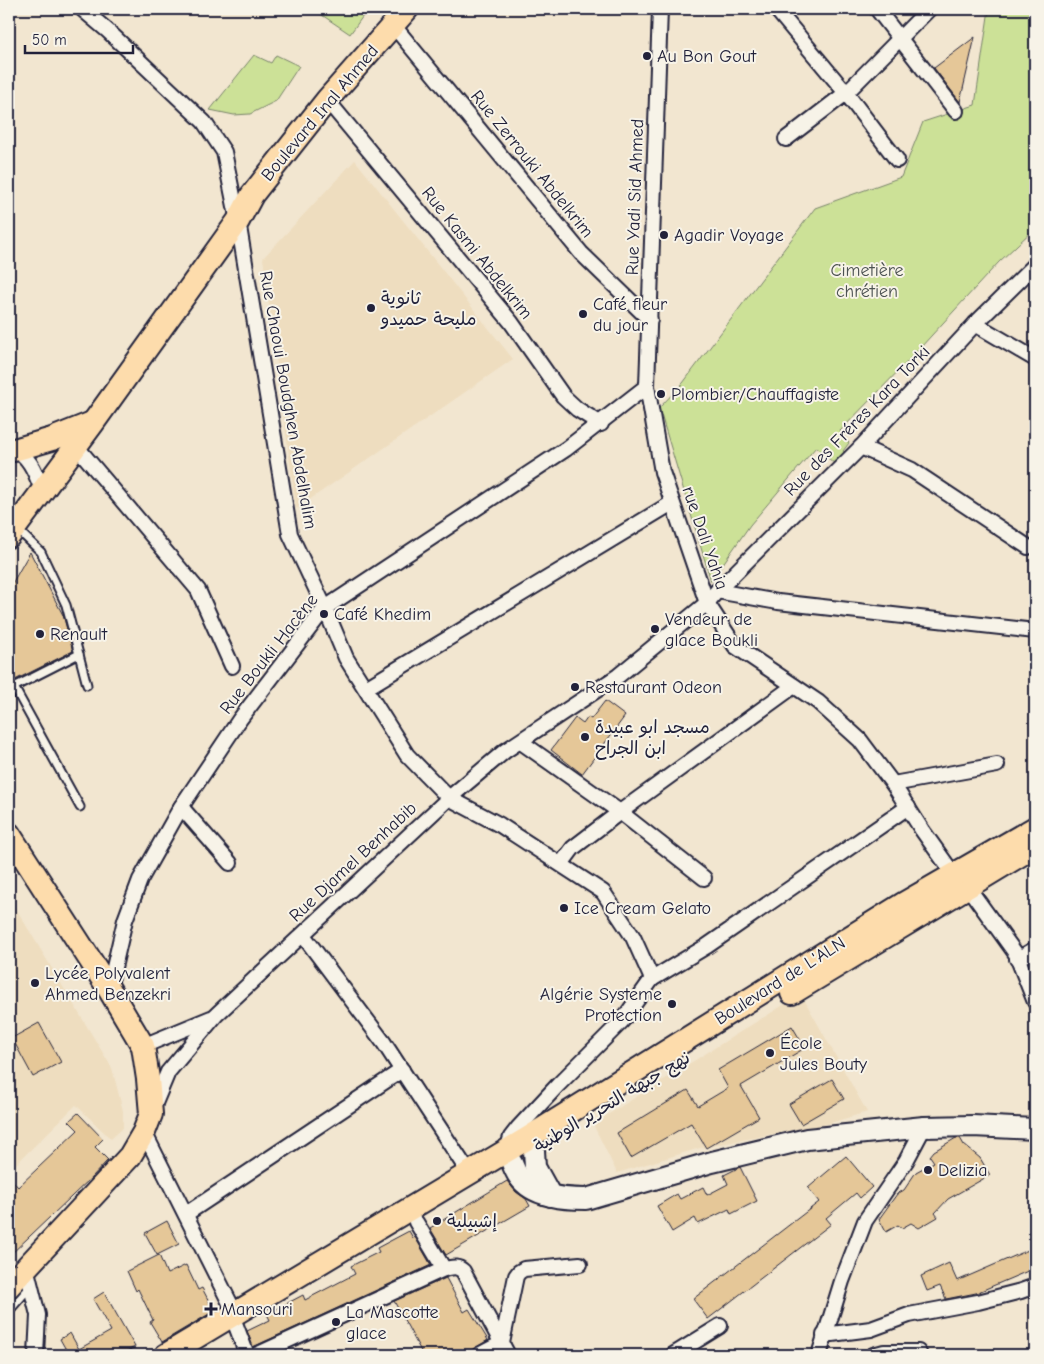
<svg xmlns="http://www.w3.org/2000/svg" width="1044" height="1364" font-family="'Comic Neue','Playpen Sans Arabic',sans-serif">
<rect width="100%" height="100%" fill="#f2e6d0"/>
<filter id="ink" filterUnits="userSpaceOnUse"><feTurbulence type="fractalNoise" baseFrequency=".02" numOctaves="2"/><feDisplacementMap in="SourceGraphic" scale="10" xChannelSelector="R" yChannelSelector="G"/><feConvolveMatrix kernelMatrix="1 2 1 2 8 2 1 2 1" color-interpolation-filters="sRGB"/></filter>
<g filter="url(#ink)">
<!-- built -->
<g fill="#eeddbf">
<polygon points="355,160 513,359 296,509 263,258"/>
<polygon points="9,897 112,1068 123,1111 123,1128 111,1139 76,1105 9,1171"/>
<polygon points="801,994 867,1112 810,1129 789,1131 700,1148 617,1173 593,1124"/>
</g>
<!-- green -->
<g fill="#cce197" stroke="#778269">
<polygon points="313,9 368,9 350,34"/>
<polygon points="989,9 1035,9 1035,228 999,262 909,360 840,431 849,443 843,451 848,455 837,466 816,447 750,525 711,581 659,408 683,383 815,208 901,177 923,122 975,105"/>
<polygon points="254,55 271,63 276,55 299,66 276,101 250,114 234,115 210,110"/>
</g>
<!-- building -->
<g fill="#e5c798" stroke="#22223b">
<polygon points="975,37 960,102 934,68"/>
<polygon points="30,552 63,615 73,651 9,683 9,589"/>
<polygon points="605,701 625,716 582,774 551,750 575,718 583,724 588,717 591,719"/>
<polygon points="39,1023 61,1062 33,1077 12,1038"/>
<polygon points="792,1026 805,1048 741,1086 759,1117 706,1148 691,1123 631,1158 617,1133 688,1090 698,1106 728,1088 718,1070"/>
<polygon points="832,1079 844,1099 801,1124 789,1104"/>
<polygon points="78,1113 103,1139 95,1147 108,1160 92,1177 9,1256 9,1177 18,1187 78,1130 69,1121"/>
<polygon points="956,1138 960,1138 964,1145 980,1158 990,1175 948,1199 935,1213 938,1217 919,1228 911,1223 902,1228 898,1225 886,1232 879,1219 897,1194 904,1190 916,1172 934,1162 930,1156 934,1151"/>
<polygon points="846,1156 872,1187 860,1198 856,1193 826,1218 831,1224 708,1319 693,1299 819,1202 808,1188"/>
<polygon points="740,1167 757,1201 731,1214 729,1209 698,1224 695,1218 672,1232 657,1206 677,1194 680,1199 703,1187 707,1195 728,1184 724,1175"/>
<polygon points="507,1181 516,1192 526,1199 530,1206 446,1255 430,1228"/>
<polygon points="167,1221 179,1244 157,1255 145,1233"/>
<polygon points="409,1231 413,1238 415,1237 431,1265 253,1347 247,1331 270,1320 267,1314 303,1295 305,1300 355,1274 351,1266 379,1252 377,1248"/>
<polygon points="1033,1248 1035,1255 1035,1268 976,1293 946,1299 940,1286 927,1291 921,1276 949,1263 957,1281"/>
<polygon points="159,1255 167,1274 186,1265 198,1290 202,1288 214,1311 162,1342 150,1322 153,1320 138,1289 136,1291 127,1271"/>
<polygon points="446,1278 464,1312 469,1309 488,1340 475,1348 469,1355 423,1355 394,1301"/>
<polygon points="104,1292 135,1347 119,1355 68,1355 69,1355 60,1339 70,1333 79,1349 111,1331 93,1299"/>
</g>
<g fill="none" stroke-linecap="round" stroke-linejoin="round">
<!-- lane casing -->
<g stroke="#22223b" stroke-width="11">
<g id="lane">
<polyline points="17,529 41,552 66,605 87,685"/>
<polyline points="79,654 14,687 80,807"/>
<polyline points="9,1311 30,1287"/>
</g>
</g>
<!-- street casing -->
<g stroke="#22223b" stroke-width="18">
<g id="street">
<polyline points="82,9 108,31 204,122 224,152 238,221 290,534 325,608 346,658 407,755 449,798 500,825 603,892 633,937 652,979"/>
<polyline points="660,9 647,386 662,472 707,603 735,646 818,702 860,740 893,784 922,830 954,875 967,886 1016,954 1035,1002"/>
<polyline points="776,9 846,93 897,160"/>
<polyline points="877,9 956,111"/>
<polyline points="393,25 581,253 650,320"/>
<polyline points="327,100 511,322 563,396 577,409 601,424"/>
<polyline points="786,139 846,93 929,9"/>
<polyline points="975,324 1035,359"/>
<polyline points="76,446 198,590 232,666"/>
<polyline points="861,447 912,470 1028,547"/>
<path d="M 11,449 C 29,453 36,474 42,490"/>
<polyline points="717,591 778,602 1035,631"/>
<polyline points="366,688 672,503"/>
<polyline points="521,742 620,812 794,686"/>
<polyline points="893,784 997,765"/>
<polyline points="181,807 230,863"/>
<polyline points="561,864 573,848 620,812 704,878"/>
<polyline points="303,935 384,1043 469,1173"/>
<polyline points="1017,959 1035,949"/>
<polyline points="109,989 125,920 140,880 181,807 240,719 325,608 566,449 647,386"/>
<polyline points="143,1046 211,1018"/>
<polyline points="153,1108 168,1072 216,1015 449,798 505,751 618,676 707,603 717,591 861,447 975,324 1035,265"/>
<polyline points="144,1132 235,1313 235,1323 247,1355"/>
<polyline points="507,1150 511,1137 518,1128 558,1085 622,1021 652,979 707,946 908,807"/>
<polyline points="186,1214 402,1070"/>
<polyline points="416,1222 444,1269"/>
<polyline points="26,1267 38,1315 36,1355"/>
<polyline points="824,1335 871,1329 909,1315 978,1302 1021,1291 1035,1286"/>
<path d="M 256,1355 L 444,1269 C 451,1268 457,1265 463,1271 L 508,1355"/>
<polyline points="479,1355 502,1343 516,1276 519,1272 524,1269 580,1264"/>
<polyline points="673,1355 720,1326"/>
<polyline points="819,1355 842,1281 865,1221 906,1161 924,1127"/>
<polyline points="873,1355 884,1352 918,1352 920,1355"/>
</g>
</g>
<!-- secondary casing -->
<g stroke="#22223b" stroke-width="24">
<g id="secondary">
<polyline points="534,1150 535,1167 551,1196"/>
<path d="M 512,1163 C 514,1168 516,1173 519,1177 C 533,1197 564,1199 586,1199 L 712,1162 L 807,1139 L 924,1127 L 973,1126 L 1035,1129"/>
</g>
</g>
<!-- primary casing -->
<g stroke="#22223b" stroke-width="26">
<g id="primary">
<polyline points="14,450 52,439 92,423"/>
<polyline points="9,536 93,423 238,221 252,195 327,100 407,9"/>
<polyline points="9,834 109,989 143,1046 148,1079 151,1114 144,1132 130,1156 9,1286"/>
<polyline points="792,993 1035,846"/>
<polyline points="166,1355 528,1138 903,904 1035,828"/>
</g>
</g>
<!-- lane -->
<use href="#lane" stroke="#f7f3e8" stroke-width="7"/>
<!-- street -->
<use href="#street" stroke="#f7f3e8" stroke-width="14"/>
<!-- secondary -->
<use href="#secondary" stroke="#f7f3e8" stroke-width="20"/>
<!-- primary -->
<use href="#primary" stroke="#fddcac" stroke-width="22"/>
</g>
</g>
<!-- markers -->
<g fill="#22223b" stroke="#f7f3e8" stroke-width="2">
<circle cx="647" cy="56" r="5"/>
<circle cx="664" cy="235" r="5"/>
<circle cx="371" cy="308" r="5"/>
<circle cx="583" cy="314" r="5"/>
<circle cx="661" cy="394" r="5"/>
<circle cx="324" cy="614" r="5"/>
<circle cx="655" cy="629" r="5"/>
<circle cx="40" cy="634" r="5"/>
<circle cx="575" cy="687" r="5"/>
<circle cx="585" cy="737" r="5"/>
<circle cx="564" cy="908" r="5"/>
<circle cx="35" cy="983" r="5"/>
<circle cx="672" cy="1004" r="5"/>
<circle cx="770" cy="1053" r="5"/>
<circle cx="928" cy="1170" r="5"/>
<circle cx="437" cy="1221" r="5"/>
<path d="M208.5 1301.5h5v5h5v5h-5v5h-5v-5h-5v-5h5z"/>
<circle cx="336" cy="1322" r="5"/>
</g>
<g text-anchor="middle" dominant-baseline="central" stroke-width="4" stroke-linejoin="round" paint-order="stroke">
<!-- poi labels -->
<g font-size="18" fill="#22223b" stroke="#f7f3e8" text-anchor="start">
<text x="657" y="56">Au Bon Gout</text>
<text x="674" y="235">Agadir Voyage</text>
<text x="381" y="298">ثانوية<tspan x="381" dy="21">مليحة حميدو</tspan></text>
<text x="593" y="304">Café fleur<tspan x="593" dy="21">du jour</tspan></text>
<text x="671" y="394">Plombier/Chauffagiste</text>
<text x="334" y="614">Café Khedim</text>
<text x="665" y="619">Vendeur de<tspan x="665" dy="21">glace Boukli</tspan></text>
<text x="50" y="634">Renault</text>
<text x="585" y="687">Restaurant Odeon</text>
<text x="595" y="727">مسجد ابو عبيدة<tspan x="595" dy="21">ابن الجراح</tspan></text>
<text x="574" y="908">Ice Cream Gelato</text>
<text x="45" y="973">Lycée Polyvalent<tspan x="45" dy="21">Ahmed Benzekri</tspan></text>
<text x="662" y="994" text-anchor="end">Algérie Systeme<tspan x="662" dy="21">Protection</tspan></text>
<text x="780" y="1043">École<tspan x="780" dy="21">Jules Bouty</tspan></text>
<text x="938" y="1170">Delizia</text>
<text x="447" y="1221">إشبيلية</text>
<text x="221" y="1309">Mansouri</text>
<text x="346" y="1312">La Mascotte<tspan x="346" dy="21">glace</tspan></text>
</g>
<!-- street labels -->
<g font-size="18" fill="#22223b" stroke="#f7f3e8">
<text transform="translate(320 113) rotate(-50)">Boulevard Inal Ahmed</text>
<text transform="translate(532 164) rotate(51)">Rue Zerrouki Abdelkrim</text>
<text transform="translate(635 197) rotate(-88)">Rue Yadi Sid Ahmed</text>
<text transform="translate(477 253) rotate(51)">Rue Kasmi Abdelkrim</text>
<text transform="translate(288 400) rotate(80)">Rue Chaoui Boudghen Abdelhalim</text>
<text transform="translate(857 421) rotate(-46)">Rue des Fréres Kara Torki</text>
<text transform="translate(705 538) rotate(71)">rue Dali Yahia</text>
<text transform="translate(269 654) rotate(-52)">Rue Boukli Hacène</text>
<text transform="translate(353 862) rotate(-43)">Rue Djamel Benhabib</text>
<text transform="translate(780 981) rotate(-32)">Boulevard de L'ALN</text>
<text transform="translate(612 1102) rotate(-31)">نهج جبهة التحرير الوطنية</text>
</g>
<!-- park labels -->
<g font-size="18" fill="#4c5252" stroke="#f7f3e8">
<text x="867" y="270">Cimetière<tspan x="867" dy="21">chrétien</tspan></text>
</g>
</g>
<!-- margin -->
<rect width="1044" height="1364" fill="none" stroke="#f7f3e8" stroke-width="30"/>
<rect x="15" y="15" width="1014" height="1334" fill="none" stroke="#22223b" stroke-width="2" filter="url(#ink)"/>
<!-- scale -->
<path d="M25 45v8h108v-8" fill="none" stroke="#22223b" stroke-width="2.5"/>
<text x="32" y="45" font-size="15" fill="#22223b" stroke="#f7f3e8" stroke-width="4" paint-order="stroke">50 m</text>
</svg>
